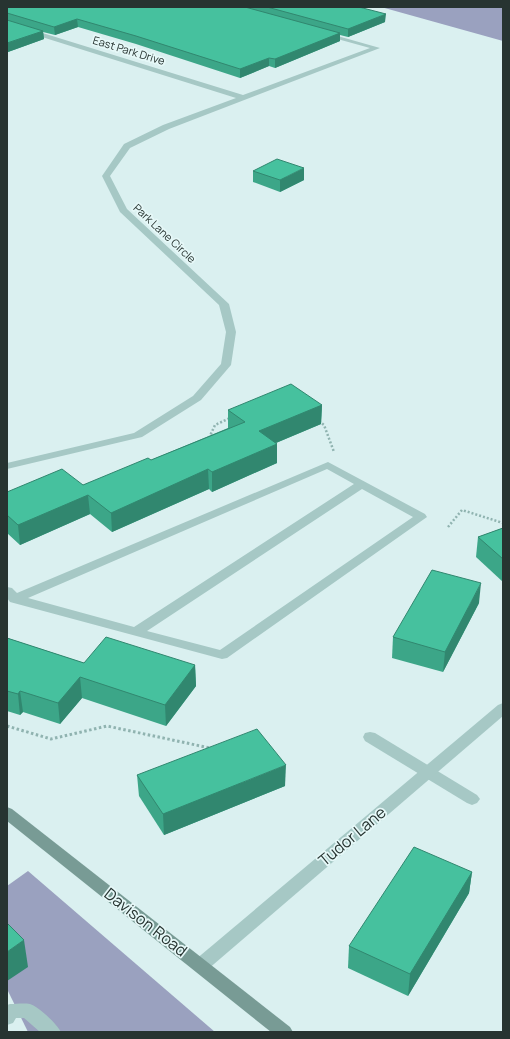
<svg xmlns="http://www.w3.org/2000/svg" width="510" height="1039" font-family="Manrope,sans-serif">
<rect width="100%" height="100%" fill="#daf0f0"/>
<!-- green -->
<g fill="#9aa1bf">
<polygon points="381,7 503,7 503,41"/>
<polygon points="28,871 215,1032 28,1032 7,989 7,886"/>
</g>
<g fill="none" stroke-linecap="round" stroke-linejoin="round">
<!-- path-far1 -->
<g stroke="#90b3b0" stroke-width="2.5" stroke-dasharray="2 2" stroke-linecap="butt">
<polyline points="319,421 324,425 334,452"/>
<polyline points="209,438 215,425 230,418"/>
<polyline points="448,527 462,510 503,523"/>
</g>
<!-- path -->
<polyline stroke="#90b3b0" stroke-width="3" stroke-dasharray="2.5 2.5" stroke-linecap="butt" points="7,726 51,739 107,726 210,748"/>
<!-- lane -->
<g fill="#a6c8c5" fill-rule="evenodd">
<path d="M 328,462 L 425,514 L 427,517 L 227,658 L 222,659 L 10,602 L 7,598 L 7,587 L 12,588 L 17,593 ZM 327,469 L 354,484 L 134,627 L 28,598 ZM 362,489 L 413,517 L 220,650 L 147,631 Z"/>
<polygon points="370,732 375,733 477,795 480,799 477,803 472,805 467,803 365,741 363,737 365,733"/>
<path d="M 10,1004 C 16,1004 24,1003 30,1004 C 38,1006 57,1024 61,1032 L 40,1032 L 24,1018 L 16,1018 L 13,1023 L 7,1025 L 7,1005 Z"/>
</g>
<!-- street -->
<g fill="#a6c8c5" fill-rule="evenodd">
<polygon points="7,22 243,95 370,48 323,35 323,33 327,33 380,48 169,129 130,148 110,176 127,209 229,304 236,332 231,365 201,400 142,437 7,469 7,463 134,433 193,396 221,364 226,332 219,305 120,212 102,176 124,144 163,125 236,98 7,26"/>
<polygon points="503,703 503,716 207,970 201,972 195,970 193,965 195,960 498,705"/>
</g>
<!-- secondary -->
<polygon fill="#789b95" fill-rule="evenodd" points="7,807 12,809 290,1027 293,1032 271,1032 7,821"/>
</g>
<!-- wall -->
<g fill="#3ca688">
<polygon points="7,7 359,7 385,22 348,37 340,35 340,41 275,68 269,66 240,78 136,44 78,27 55,35 43,32 44,39 8,52 7,51"/>
<polygon points="253,171 304,180 280,192 253,182"/>
<polygon points="322,405 321,424 276,443 277,444 277,463 212,492 209,489 112,532 90,514 20,545 7,533 7,492 83,485 151,460 228,428 228,410"/>
<polygon points="503,528 503,582 476,557 478,537"/>
<polygon points="479,603 443,672 392,658 393,637"/>
<polygon points="7,638 84,663 195,665 196,686 166,726 82,698 60,724 23,712 20,715 7,711"/>
<polygon points="137,775 285,786 164,835 139,796"/>
<polygon points="472,872 469,893 408,996 348,968 349,946"/>
</g>
<!-- shaded-wall -->
<g fill="#31876f">
<polygon points="386,14 385,22 348,37 348,29"/>
<polygon points="77,19 78,27 55,35 54,27"/>
<polygon points="43,31 44,39 8,52 8,43"/>
<polygon points="340,33 340,41 275,68 275,59"/>
<polygon points="269,58 269,66 240,78 240,69"/>
<polygon points="304,168 304,180 280,192 280,180"/>
<polygon points="322,405 321,424 259,450 259,431"/>
<polygon points="277,444 277,463 212,492 212,472"/>
<polygon points="208,469 209,489 112,532 111,513"/>
<polygon points="88,495 90,514 20,545 18,525"/>
<polygon points="481,583 479,603 443,672 445,652"/>
<polygon points="195,665 196,686 166,726 165,705"/>
<polygon points="80,677 82,698 60,724 58,703"/>
<polygon points="20,691 23,712 20,715 18,694"/>
<polygon points="286,765 285,786 164,835 163,814"/>
<polygon points="472,872 469,893 408,996 410,974"/>
<polygon points="24,940 28,967 7,981 7,952"/>
</g>
<!-- building -->
<g fill="#46c19e" stroke="#31876f">
<polygon points="7,7 245,7 340,33 275,59 269,58 240,69 136,36 77,19 54,27 7,13"/>
<polygon points="267,7 359,7 386,14 348,29"/>
<polygon points="7,20 43,31 7,43"/>
<polygon points="277,159 304,168 280,180 253,171"/>
<polygon points="291,384 322,405 259,431 277,444 212,472 208,469 111,513 88,495 18,525 7,515 7,492 62,469 83,485 148,458 151,460 245,422 228,410"/>
<polygon points="503,528 503,559 478,537"/>
<polygon points="432,570 481,583 445,652 393,637"/>
<polygon points="106,637 195,665 165,705 80,677 58,703 20,691 18,694 7,691 7,638 84,663"/>
<polygon points="257,729 286,765 163,814 137,775"/>
<polygon points="414,847 472,872 410,974 349,946"/>
<polygon points="7,923 24,940 7,952"/>
</g>
<g text-anchor="middle" dominant-baseline="central" stroke-width="3.5" stroke-linejoin="round" paint-order="stroke">
<!-- far-street labels -->
<g font-size="11" fill="#273431" stroke="#e6f8f8">
<text transform="translate(129 50) rotate(17)">East Park Drive</text>
<text transform="translate(165 233) rotate(43)">Park Lane Circle</text>
</g>
<!-- near-street labels -->
<g font-size="16" fill="#273431" stroke="#e6f8f8">
<text transform="translate(352 836) rotate(-40)">Tudor Lane</text>
<text transform="translate(146 922) rotate(38)">Davison Road</text>
</g>
</g>
<!-- border -->
<rect width="510" height="1039" fill="none" stroke="#273431" stroke-width="16"/>
</svg>
